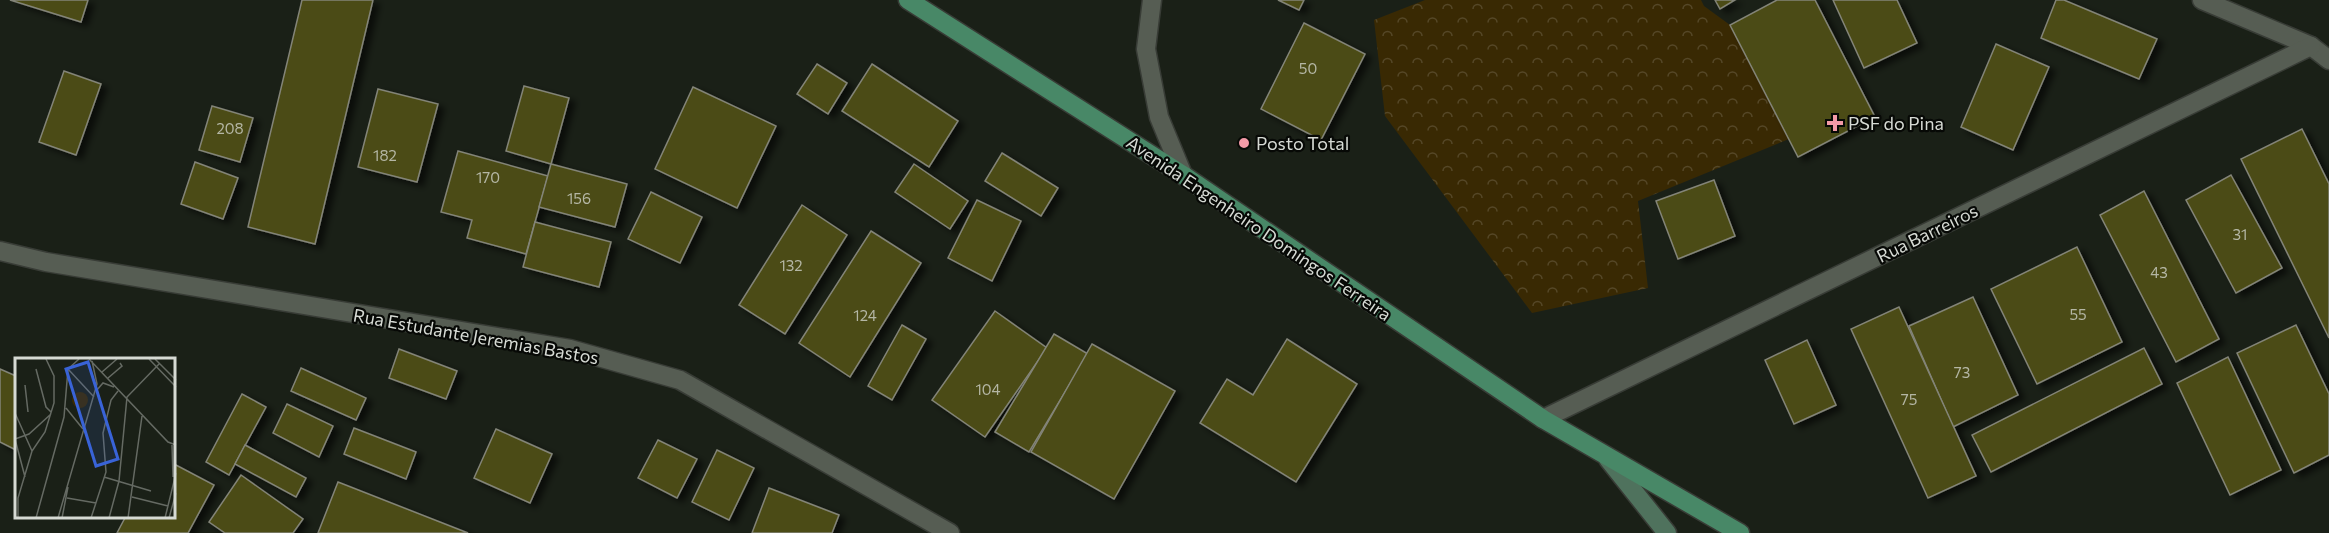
<svg xmlns="http://www.w3.org/2000/svg" width="2329" height="533" font-family="Commissioner,sans-serif">
<defs>
<pattern id="forest-crowns" width="20" height="18" patternUnits="userSpaceOnUse" patternTransform="scale(1.5)"><rect width="20" height="18" fill="#392903"/><path d="M2 6a3 3 0 1 1 6 0M12 15a3 3 0 1 1 6 0" fill="none" stroke="#554727"/></pattern>
<filter id="shadow"><feDropShadow dx="6" dy="4" stdDeviation="3" flood-color="#0009"/></filter>
</defs>
<rect width="100%" height="100%" fill="#1a2017"/>
<!-- forest -->
<polygon fill="url(#forest-crowns)" points="1425,0 1701,0 1704,6 1730,25 1789,139 1638,201 1648,288 1532,313 1385,116 1374,20"/>
<!-- building -->
<g fill="#4c4c12" stroke="#838478" stroke-width="1.5" filter="url(#shadow)">
<polygon points="10,0 88,0 81,22"/>
<polygon points="302,0 373,0 315,244 248,227"/>
<polygon points="1278,0 1304,0 1299,10"/>
<polygon points="1715,0 1735,0 1720,9"/>
<polygon points="1777,0 1815,0 1875,117 1798,157 1730,25"/>
<polygon points="1833,0 1897,0 1917,43 1864,68"/>
<polygon points="2056,0 2064,0 2157,39 2139,79 2041,38"/>
<polygon points="1304,23 1365,54 1321,140 1261,109"/>
<polygon points="1996,44 2049,67 2013,150 1961,127"/>
<polygon points="817,64 847,83 828,114 797,94"/>
<polygon points="872,64 958,121 929,167 842,111"/>
<polygon points="64,71 101,84 76,155 39,142"/>
<polygon points="524,86 569,98 551,164 506,151"/>
<polygon points="693,87 776,126 737,208 655,169"/>
<polygon points="378,89 438,104 417,182 358,167"/>
<polygon points="212,106 253,118 240,162 199,150"/>
<polygon points="2302,129 2329,184 2329,338 2241,159"/>
<polygon points="458,151 548,176 526,254 467,238 472,220 441,212"/>
<polygon points="1002,153 1058,188 1041,216 985,181"/>
<polygon points="195,162 238,178 223,219 181,204"/>
<polygon points="551,164 627,184 615,227 539,207"/>
<polygon points="914,164 968,201 950,229 895,192"/>
<polygon points="2231,175 2282,268 2236,293 2186,200"/>
<polygon points="1714,180 1735,236 1678,259 1656,201"/>
<polygon points="2144,191 2219,339 2176,362 2100,215"/>
<polygon points="651,192 702,217 680,263 628,239"/>
<polygon points="977,200 1021,221 992,281 948,258"/>
<polygon points="802,205 847,235 785,334 739,305"/>
<polygon points="535,222 611,242 599,287 523,267"/>
<polygon points="871,231 921,263 850,377 799,343"/>
<polygon points="2077,247 2122,342 2037,384 1991,289"/>
<polygon points="1973,297 2018,395 1953,427 1909,326"/>
<polygon points="1899,307 1976,476 1928,498 1851,329"/>
<polygon points="995,311 1047,348 985,437 932,400"/>
<polygon points="902,325 926,339 892,400 868,386"/>
<polygon points="2296,325 2329,394 2329,455 2294,473 2237,353"/>
<polygon points="1054,334 1088,354 1029,452 995,432"/>
<polygon points="1287,339 1357,384 1296,482 1200,423 1227,379 1253,395"/>
<polygon points="1807,340 1836,405 1794,424 1765,360"/>
<polygon points="1092,344 1175,391 1114,499 1031,452"/>
<polygon points="2144,348 2162,384 1991,472 1972,435"/>
<polygon points="399,349 457,371 446,399 389,378"/>
<polygon points="2228,357 2281,470 2230,495 2177,383"/>
<polygon points="301,368 366,398 356,420 291,391"/>
<polygon points="0,369 16,376 16,450 0,442"/>
<polygon points="242,394 266,407 229,475 206,462"/>
<polygon points="287,404 333,426 319,457 273,433"/>
<polygon points="354,428 416,452 406,479 344,454"/>
<polygon points="496,429 552,454 530,503 474,478"/>
<polygon points="658,440 697,459 677,498 638,478"/>
<polygon points="245,445 306,478 296,497 235,464"/>
<polygon points="717,450 754,468 729,520 692,502"/>
<polygon points="174,464 214,485 188,533 117,533 126,516 174,516"/>
<polygon points="241,475 303,519 293,533 225,533 209,522"/>
<polygon points="338,482 468,533 318,533"/>
<polygon points="769,488 839,515 832,533 752,533"/>
</g>
<g fill="none" stroke-linecap="round" stroke-linejoin="round">
<!-- minor casing -->
<g stroke="#383c36" stroke-width="21">
<g id="minor">
<polyline points="1152,0 1146,49 1159,117 1183,175"/>
<polyline points="2202,0 2311,46 2329,60"/>
<polyline points="0,251 46,262 570,349 680,380 950,533"/>
<polyline points="1543,419 2311,46"/>
</g>
</g>
<!-- secondary casing -->
<g stroke="#383c36" stroke-width="21">
<polyline id="secondary" points="1608,459 1667,533"/>
</g>
<!-- primary casing -->
<g stroke="#383c36" stroke-width="21">
<polyline id="primary" points="908,0 1183,175 1543,419 1740,533"/>
</g>
<!-- minor -->
<use href="#minor" stroke="#565d53" stroke-width="18"/>
<!-- secondary -->
<use href="#secondary" stroke="#4f725d" stroke-width="18"/>
<!-- primary -->
<use href="#primary" stroke="#488867" stroke-width="18"/>
</g>
<!-- markers -->
<g fill="#f39aa7" stroke="#070906" stroke-width="2">
<path d="M1832 114h6v6h6v6h-6v6h-6v-6h-6v-6h6z"/>
<circle cx="1244" cy="143" r="6"/>
</g>
<g text-anchor="middle" dominant-baseline="central" stroke-width="4.5" stroke-linejoin="round" paint-order="stroke">
<!-- number labels -->
<g font-size="15" fill="#b4b6a4">
<text x="1308" y="68">50</text>
<text x="230" y="128">208</text>
<text x="385" y="155">182</text>
<text x="488" y="177">170</text>
<text x="579" y="198">156</text>
<text x="2240" y="234">31</text>
<text x="791" y="265">132</text>
<text x="2159" y="272">43</text>
<text x="2078" y="314">55</text>
<text x="865" y="315">124</text>
<text x="1962" y="372">73</text>
<text x="988" y="389">104</text>
<text x="1909" y="399">75</text>
</g>
<!-- poi labels -->
<g font-size="18" fill="#d6dad4" stroke="#070906" text-anchor="start">
<text x="1848" y="123">PSF do Pina</text>
<text x="1256" y="143">Posto Total</text>
</g>
<!-- street labels -->
<g font-size="18" fill="#d6dad4" stroke="#070906">
<text transform="translate(1259 228) rotate(34)">Avenida Engenheiro Domingos Ferreira</text>
<text transform="translate(1927 233) rotate(-26)">Rua Barreiros</text>
<text transform="translate(476 336) rotate(10)">Rua Estudante Jeremias Bastos</text>
</g>
</g>
<!-- overview -->
<g transform="translate(15 358)">
<rect width="160" height="160" fill="#1a2017"/>
<path d="M57 42a8 8 0 1 1 16 0a8 8 0 1 1-16 0Z" fill="#392903"/>
<path fill="none" stroke="#656a63" stroke-width="1.5" d="M 74,1 L 153,84 L 161,87M 134,1 L 161,29M 140,1 L 161,22M 21,11 L 31,49 L 36,54M 53,11 L 79,39M 87,14 L 102,1M 93,20 L 107,8 L 105,5M 10,27 L 13,54M 81,33 L 88,25 L 99,29M 51,50 L 68,71M 0,55 L 17,93M 0,81 L 14,76 L 36,56M 0,81 L 10,119M 157,87 L 158,119M 89,119 L 136,133M 117,139 L 153,148M 52,140 L 81,145M 3,160 L 3,140 L 17,93 L 30,74 L 39,45 L 39,18 L 31,1M 21,160 L 49,59 L 53,11 L 64,1M 43,160 L 82,26 L 77,3M 47,160 L 53,129M 76,160 L 91,114 L 88,75 L 96,42 L 103,33M 94,160 L 104,123 L 112,39 L 145,5M 113,160 L 127,58M 150,160 L 161,115M 154,160 L 161,135"/>
<path fill="#3963d7" fill-opacity="0.15" stroke="#3963d7" stroke-width="3" d="M 73,4 L 103,101 L 81,108 L 51,11 Z"/>
<rect width="160" height="160" fill="none" stroke="#d6dad4" stroke-width="3"/>
</g>
</svg>
